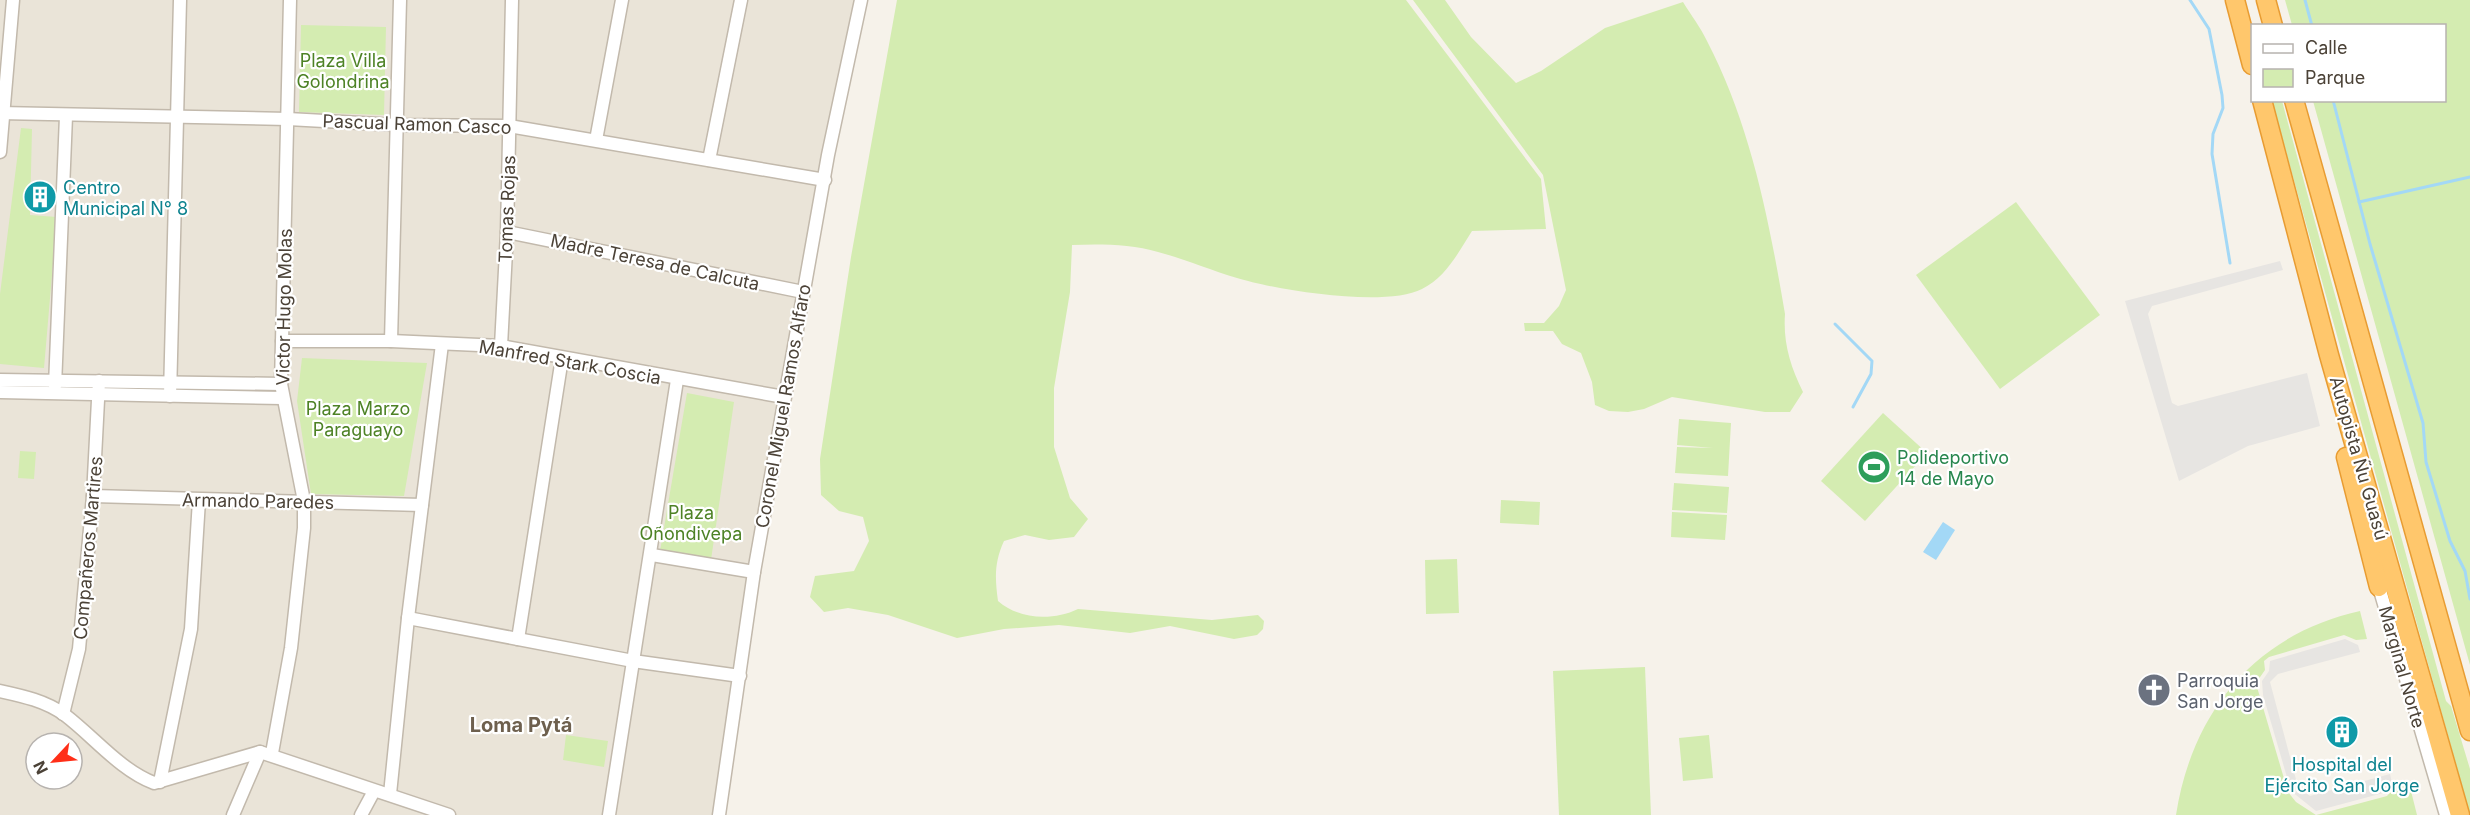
<svg xmlns="http://www.w3.org/2000/svg" width="2470" height="815" font-family="Inter,sans-serif">
<rect width="100%" height="100%" fill="#f6f2ea"/>
<!-- residential -->
<path fill="#eae4d8" fill-rule="evenodd" d="M 0,0 L 856,0 L 742,620 L 713,815 L 0,815 ZM 36,743 L 72,743 L 72,779 L 36,779 Z"/>
<!-- green -->
<g fill="#d4ecb1">
<path d="M 897,0 L 1406,0 L 1541,179 L 1546,229 L 1472,231 C 1458,253 1446,277 1422,289 C 1385,308 1276,290 1237,278 C 1210,270 1185,259 1158,252 C 1131,244 1100,244 1072,245 L 1070,292 L 1054,388 L 1054,447 L 1070,498 L 1088,519 L 1074,537 L 1049,540 L 1025,535 L 1004,541 C 994,563 995,578 998,601 C 1020,620 1053,621 1078,609 L 1212,620 L 1258,615 L 1264,621 L 1263,629 L 1257,635 L 1234,639 L 1170,626 L 1130,633 L 1059,625 L 1004,629 L 957,638 L 888,615 L 848,608 L 824,612 L 810,597 L 815,576 L 854,571 L 869,541 L 863,517 L 839,511 L 821,495 L 820,459 L 851,257 Z"/>
<path d="M 1413,0 L 1445,0 L 1471,37 L 1516,83 L 1541,71 L 1605,28 L 1683,2 C 1691,15 1701,28 1707,41 C 1751,126 1769,220 1785,314 C 1783,342 1790,366 1803,392 L 1790,412 L 1765,412 L 1672,397 L 1644,409 L 1628,412 L 1609,411 L 1595,405 L 1592,382 L 1581,353 L 1562,344 L 1553,331 L 1525,331 L 1524,323 L 1544,323 L 1559,306 L 1566,290 L 1543,175 Z"/>
<polygon points="2285,0 2470,0 2470,665 2313,101 2444,100 2444,26 2292,25"/>
<polygon points="301,25 386,27 384,115 299,112"/>
<polygon points="2272,101 2282,101 2446,701 2451,706 2470,769 2470,815"/>
<polygon points="21,128 32,129 30,215 57,217 44,368 0,364 0,294"/>
<polygon points="2016,202 2100,315 2000,389 1916,275"/>
<polygon points="302,358 427,363 404,496 311,494 297,401"/>
<polygon points="687,393 734,402 711,560 660,551"/>
<polygon points="1883,413 1927,453 1865,521 1821,481"/>
<polygon points="1679,419 1731,423 1728,476 1675,473 1677,447 1713,448 1677,445"/>
<polygon points="20,451 36,452 34,479 18,478"/>
<polygon points="1674,483 1729,487 1727,513 1672,510"/>
<polygon points="1501,500 1540,502 1539,525 1500,523"/>
<polygon points="1672,512 1727,515 1725,540 1671,537"/>
<polygon points="1457,559 1459,613 1426,614 1425,560"/>
<path d="M 2360,611 L 2367,639 L 2356,640 L 2344,635 L 2269,657 L 2264,661 L 2265,670 L 2258,680 L 2257,687 L 2288,792 L 2296,802 L 2316,815 L 2387,796 L 2397,785 L 2405,783 L 2410,787 L 2417,815 L 2176,815 C 2192,711 2256,634 2360,611 Z"/>
<polygon points="1645,667 1651,815 1559,815 1553,671"/>
<polygon points="566,735 608,741 604,767 563,760"/>
<polygon points="1709,735 1713,778 1683,781 1679,738"/>
</g>
<!-- parking -->
<g fill="#e7e5e2">
<polygon points="2280,261 2283,270 2152,306 2148,314 2172,403 2178,406 2307,373 2320,426 2248,446 2179,481 2125,301"/>
<polygon points="2345,639 2358,645 2360,652 2278,674 2270,682 2298,787 2310,796 2390,774 2392,783 2387,792 2316,811 2291,791 2263,695 2262,681 2269,671 2270,661"/>
</g>
<!-- water -->
<polygon fill="#a3d8f6" points="1943,522 1955,530 1936,560 1923,552"/>
<g fill="none" stroke-linecap="round" stroke-linejoin="round">
<!-- stream -->
<g stroke="#a3d8f6" stroke-width="3">
<polyline points="2190,0 2209,29 2222,95 2223,108 2213,134 2212,154 2230,263"/>
<polyline points="2305,0 2312,26"/>
<polyline points="2333,100 2370,244 2423,423 2426,462 2450,541 2465,571 2470,599"/>
<polyline points="2359,202 2470,177"/>
<polyline points="1835,324 1872,361 1871,374 1853,407"/>
</g>
<!-- minor casing -->
<g stroke="#c2b9ac" stroke-width="15">
<g id="minor">
<polyline points="0,113 288,119 397,125 509,126 825,180"/>
<polyline points="596,140 622,0"/>
<polyline points="0,152 13,0"/>
<polyline points="709,160 741,0"/>
<polyline points="507,232 803,292"/>
<polyline points="282,341 391,341 501,346 784,397"/>
<polyline points="391,341 400,0"/>
<polyline points="501,346 507,232 512,0"/>
<polyline points="0,380 281,384"/>
<polyline points="55,386 66,116"/>
<polyline points="0,392 282,398"/>
<polyline points="170,396 180,0"/>
<polyline points="93,496 422,505"/>
<polyline points="652,555 754,572"/>
<polyline points="2379,587 2446,815"/>
<polyline points="408,618 633,661 740,676"/>
<polyline points="518,639 562,358"/>
<path d="M 0,691 C 23,696 46,701 65,715 C 94,737 120,770 154,783 L 260,752 L 449,815"/>
<polyline points="63,714 79,649 93,496 99,381"/>
<polyline points="272,753 291,648 304,528 304,501 281,384 290,0"/>
<polyline points="160,782 191,629 199,500"/>
<polyline points="390,794 408,618 442,344"/>
<polyline points="233,815 260,752"/>
<polyline points="361,815 374,791"/>
<polyline points="609,815 677,380"/>
<polyline points="719,815 754,572 828,155 861,0"/>
</g>
</g>
<!-- highway casing -->
<g stroke="#e89c32" stroke-width="21">
<g id="highway">
<polyline points="2235,0 2252,65"/>
<polyline points="2266,0 2273,26"/>
<polyline points="2262,100 2329,355 2460,815"/>
<polyline points="2294,100 2470,731"/>
<polyline points="2346,457 2379,587"/>
</g>
</g>
<!-- minor -->
<use href="#minor" stroke="#fff" stroke-width="12"/>
<!-- highway -->
<use href="#highway" stroke="#ffc76c" stroke-width="18"/>
</g>
<!-- icons -->
<defs>
<g id="building-disc" transform="scale(1.725)"><circle r="9.5" fill="#0f9aa8" stroke="#fff"/><path d="M-4-6H4V6H1V3H-1V6H-4ZM-2.5-4.3h1.7v1.8h-1.7ZM.8-4.3h1.7v1.8H.8ZM-2.5-1h1.7V.8h-1.7ZM.8-1h1.7V.8H.8Z" fill="#fff"/></g>
<g id="stadium-disc" transform="scale(1.725)"><circle r="9.5" fill="#2e9e5b" stroke="#fff"/><path d="M0-5a6.5 5 0 1 0 0 10a6.5 5 0 1 0 0-10ZM-3.5-1.8h7v3.6h-7Z" fill="#fff"/></g>
<g id="church-disc" transform="scale(1.725)"><circle r="9.5" fill="#6b7280" stroke="#fff"/><path d="M-1.2-6h2.4v3.5h3.3v2.4h-3.3V6h-2.4V-.1h-3.3v-2.4h3.3Z" fill="#fff"/></g>
</defs>
<g fill-rule="evenodd">
<use href="#building-disc" x="40" y="197"/>
<use href="#stadium-disc" x="1874" y="467"/>
<use href="#church-disc" x="2154" y="690"/>
<use href="#building-disc" x="2342" y="732"/>
</g>
<g text-anchor="middle" dominant-baseline="central" stroke-width="4.5" stroke-linejoin="round" paint-order="stroke">
<!-- park labels -->
<g font-size="18" fill="#4d8225" stroke="#fff">
<text x="343" y="60">Plaza Villa<tspan x="343" dy="21">Golondrina</tspan></text>
<text x="358" y="408">Plaza Marzo<tspan x="358" dy="21">Paraguayo</tspan></text>
<text x="691" y="512">Plaza<tspan x="691" dy="21">Oñondivepa</tspan></text>
</g>
<!-- street labels -->
<g font-size="18" fill="#4b4237" stroke="#fff">
<text transform="translate(417 124) rotate(2)">Pascual Ramon Casco</text>
<text transform="translate(507 209) rotate(-88)">Tomas Rojas</text>
<text transform="translate(655 262) rotate(12)">Madre Teresa de Calcuta</text>
<text transform="translate(284 307) rotate(-89)">Victor Hugo Molas</text>
<text transform="translate(570 362) rotate(10)">Manfred Stark Coscia</text>
<text transform="translate(783 406) rotate(-80)">Coronel Miguel Ramos Alfaro</text>
<text transform="translate(2359 458) rotate(74)">Autopista Ñu Guasú</text>
<text transform="translate(258 501) rotate(1)">Armando Paredes</text>
<text transform="translate(88 548) rotate(-85)">Compañeros Martires</text>
<text transform="translate(2402 667) rotate(74)">Marginal Norte</text>
</g>
<!-- culture labels -->
<g font-size="18" fill="#0d838f" stroke="#fff" text-anchor="start">
<text x="63" y="187">Centro<tspan x="63" dy="21">Municipal N° 8</tspan></text>
<text x="2342" y="764" text-anchor="middle">Hospital del<tspan x="2342" dy="21">Ejército San Jorge</tspan></text>
</g>
<!-- leisure labels -->
<g font-size="18" fill="#27864d" stroke="#fff" text-anchor="start">
<text x="1897" y="457">Polideportivo<tspan x="1897" dy="21">14 de Mayo</tspan></text>
</g>
<!-- worship labels -->
<g font-size="18" fill="#5b616d" stroke="#fff" text-anchor="start">
<text x="2177" y="680">Parroquia<tspan x="2177" dy="21">San Jorge</tspan></text>
</g>
<!-- neighbourhood labels -->
<g font-size="20" font-weight="bold" fill="#6e604e" stroke="#fff">
<text x="521" y="725">Loma Pytá</text>
</g>
</g>
<!-- legend -->
<rect x="2251" y="24" width="195" height="78" fill="#ffffff" stroke="#b7b3af" stroke-width="1.5"/>
<rect x="2263" y="44" width="30" height="9" fill="#ffffff" stroke="#b7b3af" stroke-width="1.5"/>
<text x="2305" y="54" font-size="18" fill="#4b4237">Calle</text>
<rect x="2263" y="69" width="30" height="18" fill="#d4ecb1" stroke="#b7b3af" stroke-width="1.5"/>
<text x="2305" y="84" font-size="18" fill="#4b4237">Parque</text>
<!-- north arrow -->
<g transform="translate(54 761) rotate(244)"><circle r="28" fill="#ffffff" stroke="#b7b3af" stroke-width="1.5"/>
<path d="M0-4.5L10 22L0 15L-10 22Z" fill="#ff2f18"/>
<text y="-9" font-size="16" font-weight="bold" text-anchor="middle" fill="#4b4237">N</text>
</g>
</svg>
